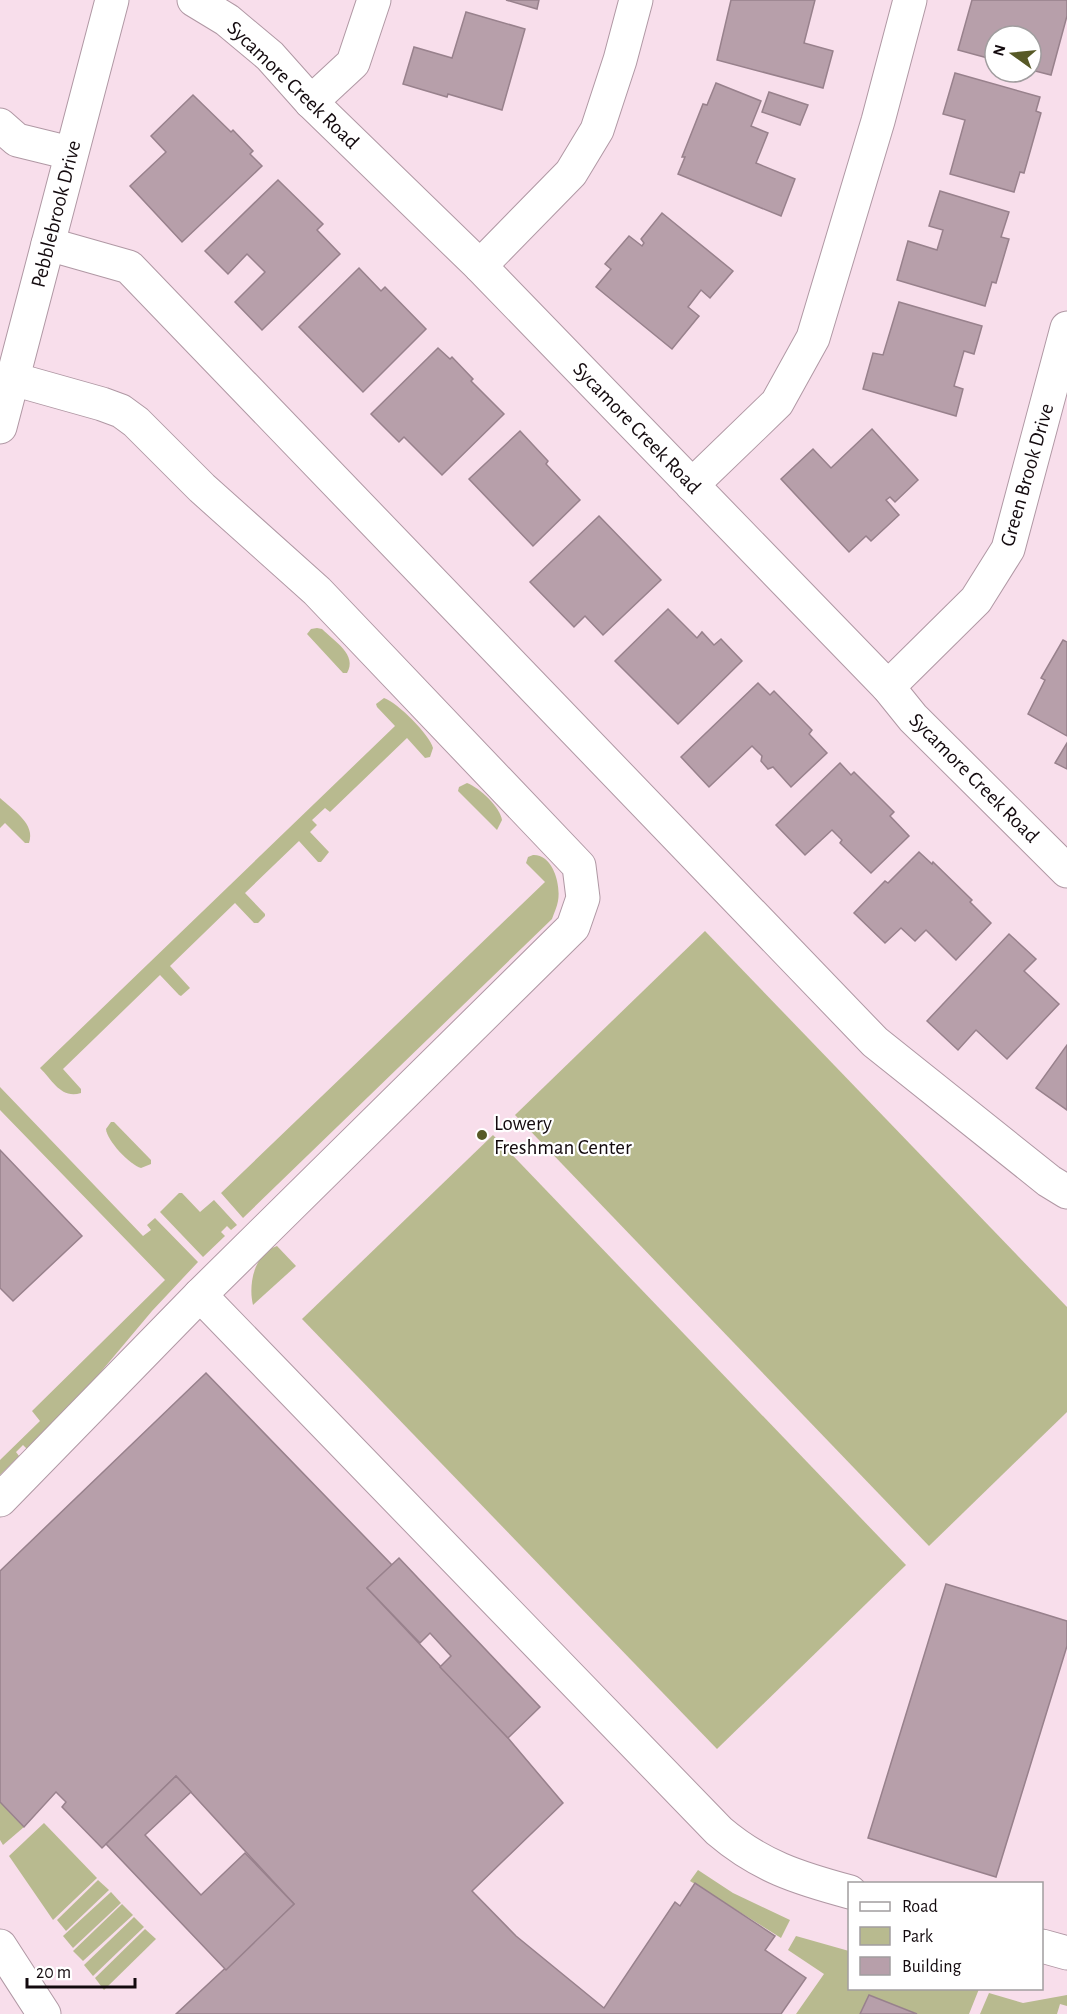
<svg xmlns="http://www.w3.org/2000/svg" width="1067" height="2014" font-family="'Alegreya Sans',sans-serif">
<rect width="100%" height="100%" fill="#f8deeb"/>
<!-- green -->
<g fill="#b8ba8f">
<path d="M 317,628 L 322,629 C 334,641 358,655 347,673 L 343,673 L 307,634 L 311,629 Z"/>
<path d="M 384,698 C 398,703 430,735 433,748 L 430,757 L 425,758 L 407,738 L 330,812 L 325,808 L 312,820 L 317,825 L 310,832 L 329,852 L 321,862 L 318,862 L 299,841 L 245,893 L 265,914 L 265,916 L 258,923 L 254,923 L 235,903 L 170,966 L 190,988 L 181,996 L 179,995 L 160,975 L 63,1069 L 81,1089 L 81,1093 C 61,1099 53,1081 40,1068 L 395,726 L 377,707 L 376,704 Z"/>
<path d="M 467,783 C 480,788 500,807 502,820 L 497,830 L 458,791 L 459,787 Z"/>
<path d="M 0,798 C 13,810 36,824 29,843 L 25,843 L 5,823 L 0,828 Z"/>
<path d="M 533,855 C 553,854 561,885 558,901 C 557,907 554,913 552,919 L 243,1218 L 221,1193 L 545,882 L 526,863 L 528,857 Z"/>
<polygon points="705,931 1067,1307 1067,1412 929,1546 515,1115"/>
<polygon points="0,1087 143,1236 151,1230 147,1225 155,1218 198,1262 152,1311 73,1405 27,1449 23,1445 16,1452 19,1456 0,1475 0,1460 40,1421 32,1411 165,1280 0,1110"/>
<path d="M 111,1122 L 114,1122 L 151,1160 L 151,1164 L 141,1168 C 130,1165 107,1141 106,1129 Z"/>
<polygon points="493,1135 906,1565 717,1749 302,1319"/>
<polygon points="179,1193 182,1193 200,1212 214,1200 237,1225 231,1230 227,1226 221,1232 225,1236 203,1257 160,1212"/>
<path d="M 277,1246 L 296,1266 L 253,1305 C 248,1285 254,1253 277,1246 Z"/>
<polygon points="0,1802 24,1827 3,1845 0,1840"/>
<polygon points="44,1823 97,1878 53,1920 9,1856"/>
<polygon points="698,1870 733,1893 790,1920 781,1938 690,1881"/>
<polygon points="98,1880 109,1890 66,1931 57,1920"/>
<polygon points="111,1892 121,1903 73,1948 63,1936"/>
<polygon points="122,1904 133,1915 83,1961 73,1951"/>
<polygon points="134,1917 144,1927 93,1976 84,1965"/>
<polygon points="145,1929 156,1939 104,1990 95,1978"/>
<polygon points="796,1936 849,1951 850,1988 979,1989 969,2014 917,2014 869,1995 860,2014 796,2014 824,1974 788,1950"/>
<polygon points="989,1993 1023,2003 1067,1995 1067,2006 1060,2004 1057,2014 980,2014"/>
</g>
<!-- building -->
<g fill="#b79faa" stroke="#98818c" stroke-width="1.5">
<polygon points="506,0 539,0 537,9"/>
<polygon points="731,0 815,0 804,43 833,51 823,88 717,60"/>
<polygon points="972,0 1067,0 1067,16 1051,75 1031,70 1031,36 995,36 995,60 958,50"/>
<polygon points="466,12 525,29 502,110 448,94 447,97 403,84 414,47 452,58"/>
<polygon points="955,73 1040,97 1036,111 1041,113 1024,173 1020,172 1014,192 950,174 965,120 943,114"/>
<polygon points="716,83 761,101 751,126 768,133 756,163 795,179 781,216 678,174 685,157 682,157 703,104 707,105"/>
<polygon points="769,92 808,105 800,125 762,112"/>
<polygon points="193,95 231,132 233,130 253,151 250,154 262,166 182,242 130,186 166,152 151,136"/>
<polygon points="278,180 323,224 317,230 340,254 262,330 235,302 265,272 247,254 228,274 205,251"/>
<polygon points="940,191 1009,212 1001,237 1009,239 996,283 992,282 985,306 897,280 908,241 937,250 943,230 929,226"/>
<polygon points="662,213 733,271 710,298 701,290 688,307 699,316 672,349 596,287 611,269 605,264 629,236 642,246 644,243 641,239"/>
<polygon points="359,268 381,291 385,287 426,329 363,392 299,327"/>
<polygon points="899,302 982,326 974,354 964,351 954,386 963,389 956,416 863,389 873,353 883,355"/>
<polygon points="438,348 450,359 452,357 473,379 471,381 504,414 442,475 404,437 399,442 371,414"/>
<polygon points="872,429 918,480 895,502 890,497 886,500 899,515 871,541 866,536 849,552 781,479 813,449 831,468"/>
<polygon points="520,431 548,461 546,464 580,500 533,546 469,479"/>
<polygon points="599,516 661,580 603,635 585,616 574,627 530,582"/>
<polygon points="668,609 697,638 702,632 714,645 721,639 742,661 678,724 615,661"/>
<polygon points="1063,640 1067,642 1067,736 1028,714 1045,680 1041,678"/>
<polygon points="758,683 770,695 774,691 812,730 809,734 827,753 791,787 773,767 768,769 761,761 762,756 752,746 709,787 681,757"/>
<polygon points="1067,743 1067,769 1055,763"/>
<polygon points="840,763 851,775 854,772 894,812 890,816 909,836 871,873 840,843 842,840 832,830 805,855 776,825"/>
<polygon points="919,852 932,864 933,862 972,900 970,902 991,923 956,960 926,930 915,941 901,928 885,943 854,913 885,881 888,883"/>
<polygon points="1009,934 1036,959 1024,971 1059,1004 1007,1059 976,1030 958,1050 927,1021"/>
<polygon points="1067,1045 1067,1110 1036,1088"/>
<polygon points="0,1150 82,1236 13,1301 0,1288"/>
<polygon points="206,1373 392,1565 367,1588 508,1738 563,1803 472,1891 516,1936 604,2008 675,1902 680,1906 695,1883 775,1936 765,1950 806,1978 781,2014 176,2014 294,1904 176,1776 102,1848 62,1807 66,1802 56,1792 24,1827 0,1802 0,1571"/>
<polygon points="399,1558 540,1707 508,1738 440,1667 451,1656 430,1633 420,1643 367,1588"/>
<polygon points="946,1584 1067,1621 1067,1646 996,1877 868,1838"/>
<polygon points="176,1776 191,1792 145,1835 201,1895 245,1853 294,1904 226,1970 106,1844"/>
<polygon points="869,1995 917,2014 860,2014"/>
</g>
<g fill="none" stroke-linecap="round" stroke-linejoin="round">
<!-- minor casing -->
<g stroke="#b098a4" stroke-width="35">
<g id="minor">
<polyline points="194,0 227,20 270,56 311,102 480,266 888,687 913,718 1067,871"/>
<polyline points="311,102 353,63 374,0"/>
<polyline points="0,125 17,140 70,153"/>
<polyline points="48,244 129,267 875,1042 1049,1181 1067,1192"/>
<polyline points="480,266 571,173 597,130 620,60 636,0"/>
<polyline points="13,379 102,404 121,411 136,422 202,488 317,591 579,866 583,898 573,927 200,1295"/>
<polyline points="0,427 112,0"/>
<polyline points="692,485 777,403 813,338 878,121 910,0"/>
<polyline points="888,687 976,600 1008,549 1067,328"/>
<path d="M 0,1500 L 200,1295 L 719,1831 C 760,1866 798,1878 850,1892"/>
<polyline points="0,1946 44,2014"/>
<polyline points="1042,1946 1067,1953"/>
</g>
</g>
<!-- minor -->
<use href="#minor" stroke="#fff" stroke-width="33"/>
</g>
<!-- markers -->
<circle fill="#575926" stroke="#fff" stroke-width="2" cx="482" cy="1135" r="6"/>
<g text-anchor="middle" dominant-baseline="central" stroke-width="4.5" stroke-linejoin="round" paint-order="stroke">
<!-- street labels -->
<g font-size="21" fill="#130a0e" stroke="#fff">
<text transform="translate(293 85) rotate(44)">Sycamore Creek Road</text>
<text transform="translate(56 214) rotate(-76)">Pebblebrook Drive</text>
<text transform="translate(637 428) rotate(46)">Sycamore Creek Road</text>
<text transform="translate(1027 475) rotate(-74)">Green Brook Drive</text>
<text transform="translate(974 778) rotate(45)">Sycamore Creek Road</text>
</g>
<!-- poi labels -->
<g font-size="21" fill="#130a0e" stroke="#fff" text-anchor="start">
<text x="494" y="1123">Lowery<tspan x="494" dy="24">Freshman Center</tspan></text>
</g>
</g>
<!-- legend -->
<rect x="848" y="1882" width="195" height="108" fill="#ffffff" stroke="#a19d9f" stroke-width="1.5"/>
<rect x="860" y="1902" width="30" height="9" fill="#ffffff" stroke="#a19d9f" stroke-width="1.5"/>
<text x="902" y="1912" font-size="18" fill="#130a0e">Road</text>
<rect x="860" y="1927" width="30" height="18" fill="#b8ba8f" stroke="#a19d9f" stroke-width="1.5"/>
<text x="902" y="1942" font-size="18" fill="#130a0e">Park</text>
<rect x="860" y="1957" width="30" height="18" fill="#b79faa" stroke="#a19d9f" stroke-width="1.5"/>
<text x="902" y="1972" font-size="18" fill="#130a0e">Building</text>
<!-- north arrow -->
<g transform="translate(1013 54) rotate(285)"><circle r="28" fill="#ffffff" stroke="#a19d9f" stroke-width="1.5"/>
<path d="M0-4.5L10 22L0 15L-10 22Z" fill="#575926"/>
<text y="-9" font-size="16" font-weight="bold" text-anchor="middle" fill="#130a0e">N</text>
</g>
<!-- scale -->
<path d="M27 1978v9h108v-9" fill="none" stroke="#130a0e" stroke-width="3"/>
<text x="36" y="1978" font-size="18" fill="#130a0e" stroke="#ffffff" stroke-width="4.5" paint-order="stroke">20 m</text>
</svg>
